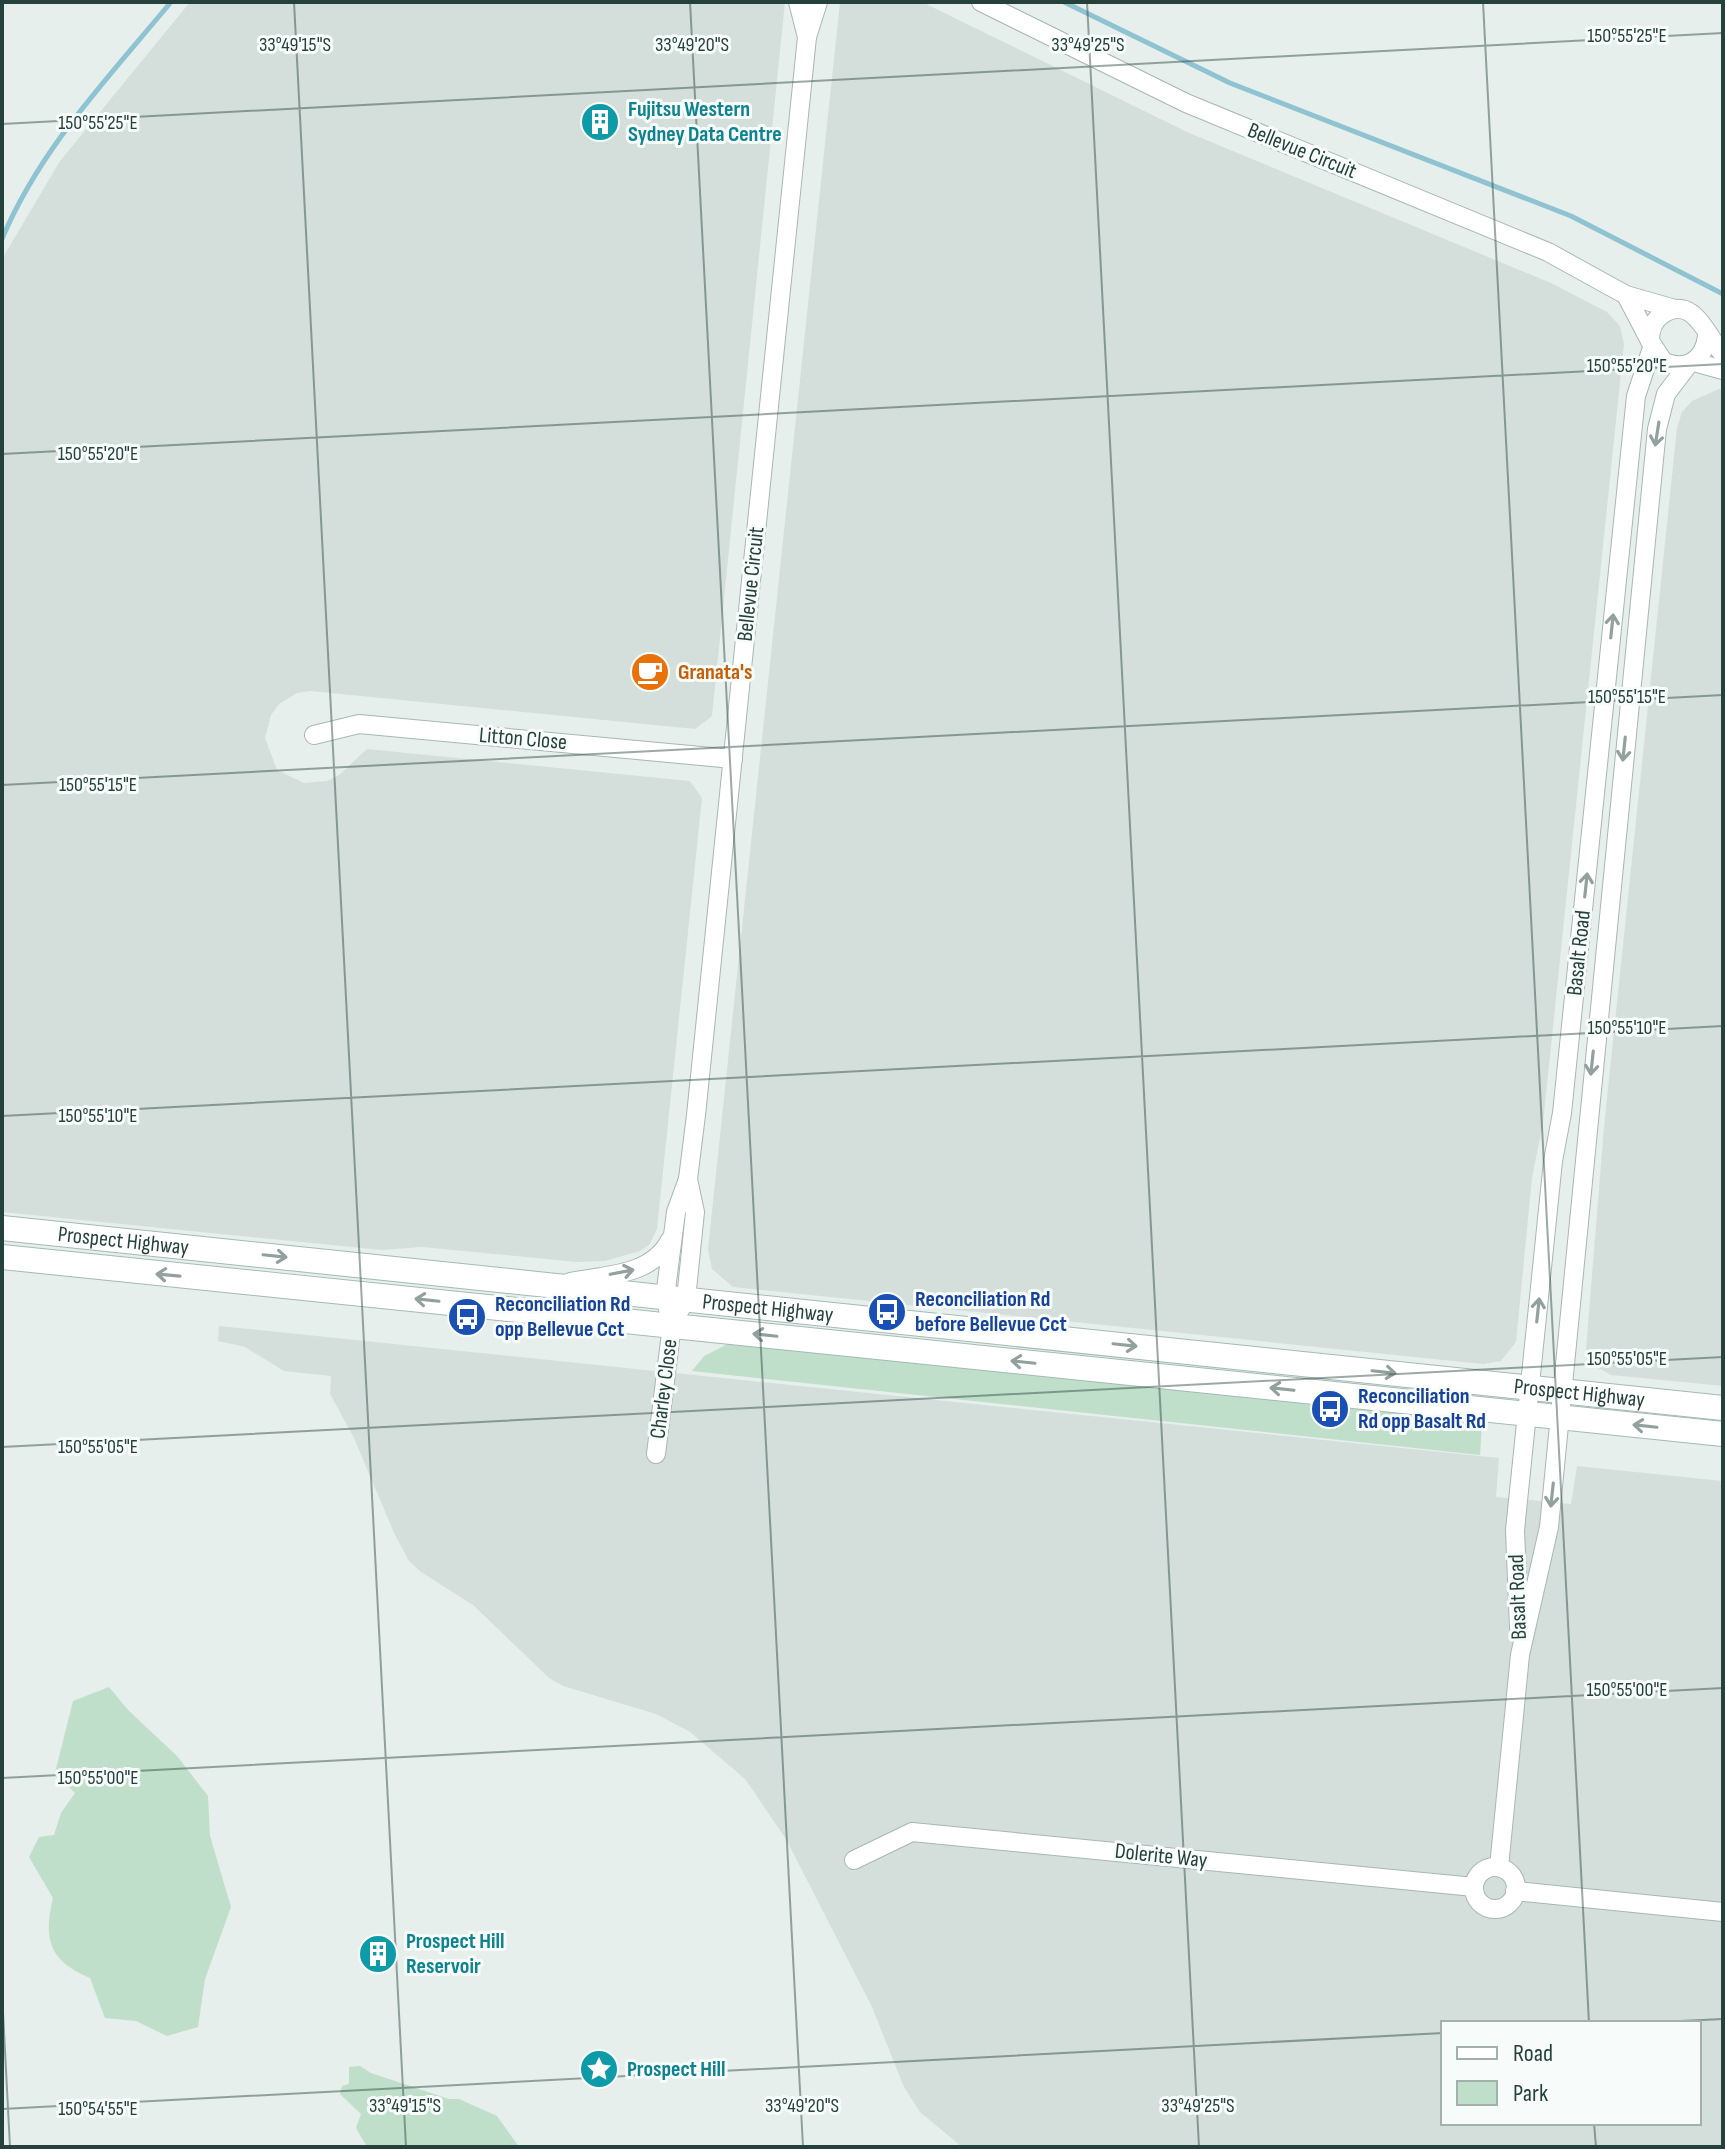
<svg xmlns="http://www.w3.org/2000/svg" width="1725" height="2149" font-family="'Sofia Sans Condensed',sans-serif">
<rect width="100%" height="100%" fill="#e6efeb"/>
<!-- built -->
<g fill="#d4dfdb" fill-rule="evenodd">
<polygon points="190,2 785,2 712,716 695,729 310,691 297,693 279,704 271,715 265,738 277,770 304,783 327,781 339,775 367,749 690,781 702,798 657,1229 649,1245 640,1251 605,1261 577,1262 422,1247 382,1250 2,1212 2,259 60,161"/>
<polygon points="840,2 922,2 1187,132 1551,283 1607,312 1620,326 1624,344 1543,1123 1532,1178 1516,1342 1501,1361 1483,1364 733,1287 712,1269 708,1249"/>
<polygon points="1719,389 1723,390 1723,1386 1611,1375 1596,1367 1586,1349 1604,1127 1677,428 1682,412 1692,401"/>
<path d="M 219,1326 L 1499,1458 L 1496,1497 L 1571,1504 L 1577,1466 L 1723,1481 L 1723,2147 L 962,2147 L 920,2112 L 904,2087 L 872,2007 L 786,1839 L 745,1779 L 690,1732 L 656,1714 L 563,1686 L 549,1678 L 473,1605 L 421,1572 L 409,1561 L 395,1535 L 353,1436 L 330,1394 L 331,1376 L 284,1371 L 245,1347 L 218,1341 ZM 1443,2023 L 1699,2023 L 1699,2123 L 1443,2123 Z"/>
</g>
<!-- green -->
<g fill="#c0dfcb">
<polygon points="730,1343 1482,1422 1480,1455 692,1371 704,1356"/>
<path d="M 109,1687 L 128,1710 L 177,1756 L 208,1796 L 210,1836 L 231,1907 L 205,1979 L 198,2027 L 167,2036 L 136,2021 L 105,2018 L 90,1978 C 49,1961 43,1939 53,1898 L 29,1857 L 39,1837 L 54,1835 L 61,1813 L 75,1793 L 55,1773 L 73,1701 Z"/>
<polygon points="360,2066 371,2073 449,2099 459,2099 497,2116 519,2147 367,2147 356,2128 361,2114 340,2094 342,2086 349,2084 349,2067"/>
</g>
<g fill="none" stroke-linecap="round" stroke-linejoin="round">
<!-- stream -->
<g stroke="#8fc3d2" stroke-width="5">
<polyline points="1064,2 1230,83 1571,216 1723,294"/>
<path d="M 2,239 C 40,148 109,77 171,2"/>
</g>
<!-- street casing -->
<g stroke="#a8b7b3" stroke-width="20">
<g id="street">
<polyline points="798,2 807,37"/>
<polyline points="981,2 1186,103 1548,252 1626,295 1675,309"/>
<polyline points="1626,295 1650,341"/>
<path d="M 1707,336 C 1704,361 1685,372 1663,361 L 1650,341 C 1650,330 1653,320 1663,314 C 1694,294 1707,337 1723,354"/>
<polyline points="1694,362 1723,370"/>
<polyline points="314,735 359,724 733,759"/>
<path d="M 570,1282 C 605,1275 652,1276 670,1240"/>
<polyline points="680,1310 686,1299 695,1212 688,1179"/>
<polyline points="656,1454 672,1325 665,1297 676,1212 688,1179 696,1115 807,37 818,2"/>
<polyline points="1519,1628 1515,1530 1553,1161 1562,1113 1636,396 1652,348"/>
<polyline points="854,1860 912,1832 1474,1887"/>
<polyline points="1499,1867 1520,1655 1549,1527 1657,429 1666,394 1688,365"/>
<circle cx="1495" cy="1888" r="21"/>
<polyline points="1515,1891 1723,1912"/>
</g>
</g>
<!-- secondary casing -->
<g stroke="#a4bab4" stroke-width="26">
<g id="secondary">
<path id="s1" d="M 2,1228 L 1723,1408"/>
<polyline points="2,1257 1723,1434"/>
</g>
</g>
<!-- street -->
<use href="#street" stroke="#fff" stroke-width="18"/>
<!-- secondary -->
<use href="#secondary" stroke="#fff" stroke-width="24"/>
</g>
<!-- one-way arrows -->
<defs><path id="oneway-shaft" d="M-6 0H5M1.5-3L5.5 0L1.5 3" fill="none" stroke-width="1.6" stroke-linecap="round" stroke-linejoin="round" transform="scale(2)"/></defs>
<g stroke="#92a09e">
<use href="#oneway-shaft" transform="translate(1657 434) rotate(99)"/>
<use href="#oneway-shaft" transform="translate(1612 626) rotate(-84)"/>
<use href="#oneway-shaft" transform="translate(1624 749) rotate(96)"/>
<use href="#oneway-shaft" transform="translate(1586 885) rotate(-84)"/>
<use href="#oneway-shaft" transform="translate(1592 1063) rotate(96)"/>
<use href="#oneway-shaft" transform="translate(275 1256) rotate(6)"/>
<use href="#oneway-shaft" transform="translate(622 1272) rotate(-11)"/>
<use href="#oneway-shaft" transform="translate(168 1275) rotate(-175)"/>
<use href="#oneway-shaft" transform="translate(427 1300) rotate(-174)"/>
<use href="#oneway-shaft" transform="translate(1538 1310) rotate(-84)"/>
<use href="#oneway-shaft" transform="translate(765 1335) rotate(-174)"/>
<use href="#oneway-shaft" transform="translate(1125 1345) rotate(6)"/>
<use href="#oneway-shaft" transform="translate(1023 1362) rotate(-174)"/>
<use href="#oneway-shaft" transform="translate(1384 1372) rotate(6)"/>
<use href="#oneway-shaft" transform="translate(1282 1389) rotate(-174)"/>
<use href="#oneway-shaft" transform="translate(1645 1426) rotate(-174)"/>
<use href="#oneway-shaft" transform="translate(1552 1495) rotate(96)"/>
</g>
<!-- ticks -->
<path fill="none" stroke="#25413c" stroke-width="2" stroke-opacity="0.45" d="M 294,2 L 406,2147M 690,2 L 803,2147M 1087,2 L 1199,2147M 1483,2 L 1589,2023M 2,124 L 1723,33M 2,454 L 1723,364M 2,785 L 1723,695M 2,1116 L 1723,1026M 2,1447 L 1723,1357M 2,1778 L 1723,1688M 2,1993 L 10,2147M 1638,2023 L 1723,2019M 2,2109 L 1443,2033M 1594,2123 L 1596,2147"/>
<!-- icons -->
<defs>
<g id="building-disc" transform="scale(2)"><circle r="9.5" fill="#0f9aa8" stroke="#f7fbf9"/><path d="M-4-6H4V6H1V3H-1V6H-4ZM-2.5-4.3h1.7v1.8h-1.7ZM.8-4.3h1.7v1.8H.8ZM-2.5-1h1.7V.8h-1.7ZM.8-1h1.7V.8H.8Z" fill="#fff"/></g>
<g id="cafe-disc" transform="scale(2)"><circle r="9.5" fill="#e8710a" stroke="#f7fbf9"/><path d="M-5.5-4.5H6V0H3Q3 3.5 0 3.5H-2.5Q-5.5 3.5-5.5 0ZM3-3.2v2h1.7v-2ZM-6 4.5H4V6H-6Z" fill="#fff"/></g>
<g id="bus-disc" transform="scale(2)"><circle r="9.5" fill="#1a4fb4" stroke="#f7fbf9"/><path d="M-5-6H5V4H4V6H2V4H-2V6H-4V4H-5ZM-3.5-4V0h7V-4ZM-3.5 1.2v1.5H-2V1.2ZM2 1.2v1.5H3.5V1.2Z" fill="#fff"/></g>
<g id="sight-disc" transform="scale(2)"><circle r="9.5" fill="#0f9aa8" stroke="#f7fbf9"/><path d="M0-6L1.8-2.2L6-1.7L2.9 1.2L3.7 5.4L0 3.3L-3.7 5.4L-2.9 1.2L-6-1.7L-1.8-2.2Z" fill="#fff"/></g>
</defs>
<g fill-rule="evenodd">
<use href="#building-disc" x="600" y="122"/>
<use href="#cafe-disc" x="650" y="672"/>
<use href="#bus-disc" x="887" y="1312"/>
<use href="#bus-disc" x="467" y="1317"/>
<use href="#bus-disc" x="1330" y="1409"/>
<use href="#building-disc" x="378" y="1954"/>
<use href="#sight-disc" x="599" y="2069"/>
</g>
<g text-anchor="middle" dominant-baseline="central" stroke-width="6" stroke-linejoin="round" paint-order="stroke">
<!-- culture labels -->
<g font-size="22" font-weight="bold" fill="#0d838f" stroke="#f7fbf9" text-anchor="start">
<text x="628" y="109">Fujitsu Western<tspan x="628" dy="25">Sydney Data Centre</tspan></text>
<text x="406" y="1941">Prospect Hill<tspan x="406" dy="25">Reservoir</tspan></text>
<text x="627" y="2069">Prospect Hill</text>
</g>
<!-- street labels -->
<g font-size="22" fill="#25413c" stroke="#f7fbf9">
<text transform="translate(1302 151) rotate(22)">Bellevue Circuit</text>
<text transform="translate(751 584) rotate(-84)">Bellevue Circuit</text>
<text transform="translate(523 739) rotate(5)">Litton Close</text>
<text transform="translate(1579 953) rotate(-84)">Basalt Road</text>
<text stroke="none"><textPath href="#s1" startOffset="122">Prospect Highway</textPath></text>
<text stroke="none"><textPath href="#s1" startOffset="770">Prospect Highway</textPath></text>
<text transform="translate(664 1389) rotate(-83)">Charley Close</text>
<text stroke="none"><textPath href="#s1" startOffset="1586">Prospect Highway</textPath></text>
<text transform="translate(1518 1597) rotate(-92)">Basalt Road</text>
<text transform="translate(1161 1856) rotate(6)">Dolerite Way</text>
</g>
<!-- food labels -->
<g font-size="22" font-weight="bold" fill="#c56008" stroke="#f7fbf9" text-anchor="start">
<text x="678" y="672">Granata's</text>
</g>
<!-- transit labels -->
<g font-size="22" font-weight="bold" fill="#164399" stroke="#f7fbf9" text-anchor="start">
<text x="915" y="1299">Reconciliation Rd<tspan x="915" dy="25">before Bellevue Cct</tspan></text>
<text x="495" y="1304">Reconciliation Rd<tspan x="495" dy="25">opp Bellevue Cct</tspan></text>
<text x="1358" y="1396">Reconciliation<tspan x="1358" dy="25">Rd opp Basalt Rd</tspan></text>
</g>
</g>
<g font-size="20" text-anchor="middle" fill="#25413c" stroke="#f7fbf9" stroke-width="6" stroke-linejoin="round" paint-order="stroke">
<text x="1627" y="42">150°55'25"E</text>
<text x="295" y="51">33°49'15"S</text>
<text x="692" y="51">33°49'20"S</text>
<text x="1088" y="51">33°49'25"S</text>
<text x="98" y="129">150°55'25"E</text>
<text x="1627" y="372">150°55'20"E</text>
<text x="98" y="460">150°55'20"E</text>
<text x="1627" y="703">150°55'15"E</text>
<text x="98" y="791">150°55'15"E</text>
<text x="1627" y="1034">150°55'10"E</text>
<text x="98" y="1122">150°55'10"E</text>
<text x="1627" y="1365">150°55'05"E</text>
<text x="98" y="1453">150°55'05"E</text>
<text x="1627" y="1696">150°55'00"E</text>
<text x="98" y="1784">150°55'00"E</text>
<text x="405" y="2112">33°49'15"S</text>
<text x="802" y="2112">33°49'20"S</text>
<text x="1198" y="2112">33°49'25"S</text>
<text x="98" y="2115">150°54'55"E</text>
</g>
<!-- border -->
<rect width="1725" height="2149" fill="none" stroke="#25413c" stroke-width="8"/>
<!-- legend -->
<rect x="1441" y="2021" width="260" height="104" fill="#f7fbf9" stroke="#a3b1ad" stroke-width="2"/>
<rect x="1457" y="2047" width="40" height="12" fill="#ffffff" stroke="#a3b1ad" stroke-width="2"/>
<text x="1513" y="2061" font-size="24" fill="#25413c">Road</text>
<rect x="1457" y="2081" width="40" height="24" fill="#c0dfcb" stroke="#a3b1ad" stroke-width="2"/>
<text x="1513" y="2101" font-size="24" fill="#25413c">Park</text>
</svg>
